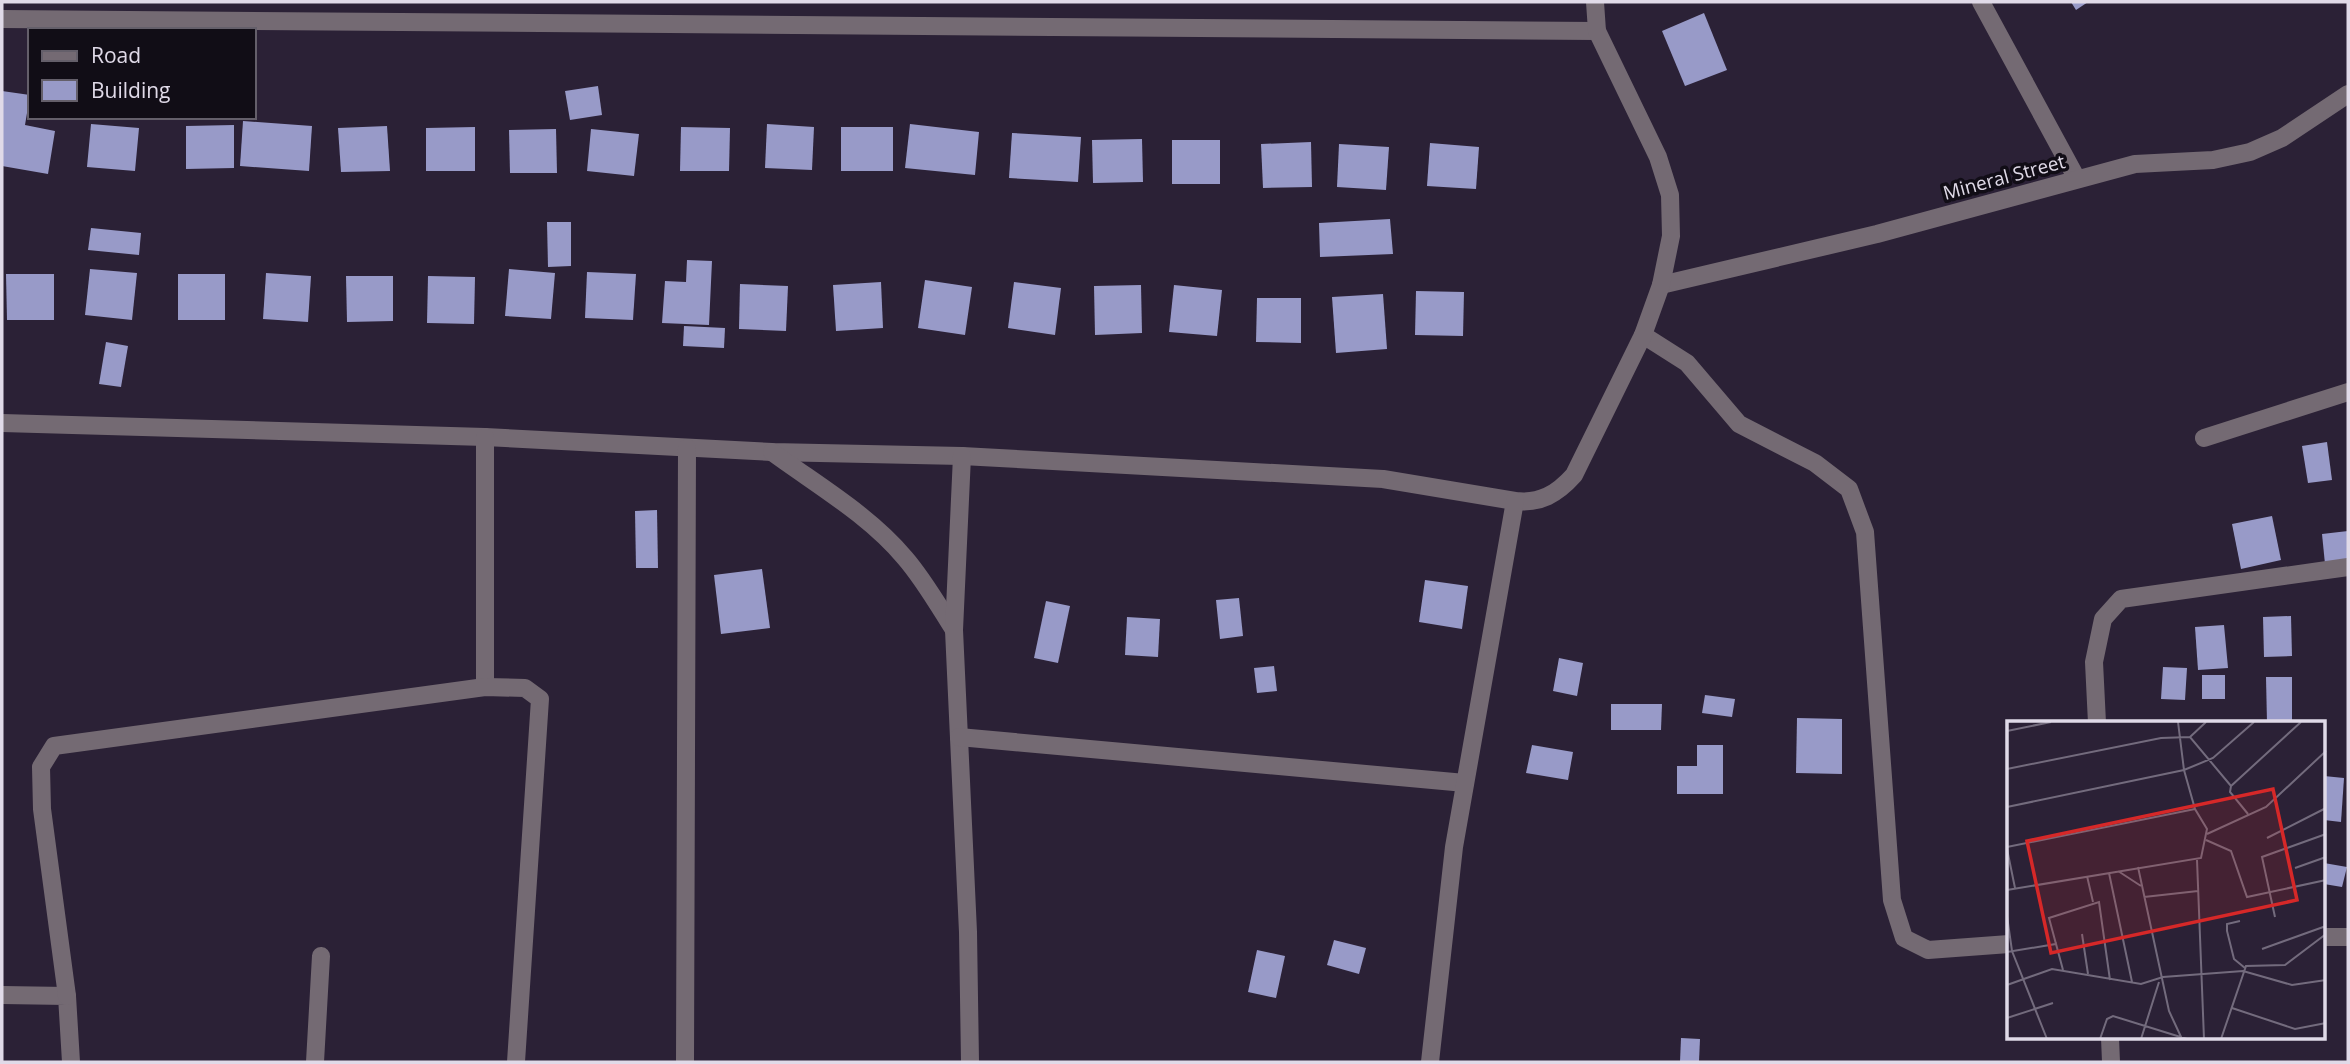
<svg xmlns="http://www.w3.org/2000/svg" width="2350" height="1064" font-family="'Open Sans',sans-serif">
<rect width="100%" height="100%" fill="#2b2136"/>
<!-- building -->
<g fill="#989ac8">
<polygon points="2071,2 2088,2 2076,10"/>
<polygon points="1704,13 1727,70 1685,86 1662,31"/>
<polygon points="598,86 602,115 570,120 565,91"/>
<polygon points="2,91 30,95 25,125 55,131 48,174 2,166"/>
<polygon points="243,121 312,126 309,171 240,166"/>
<polygon points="91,124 139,128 135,171 87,167"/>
<polygon points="767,124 814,127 812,170 765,168"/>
<polygon points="910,124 979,132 975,175 905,168"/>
<polygon points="234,125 234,168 186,169 186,126"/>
<polygon points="387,126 390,171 341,172 338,128"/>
<polygon points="475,127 475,171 426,171 426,128"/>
<polygon points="681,127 730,128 729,171 680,171"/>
<rect x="841" y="127" width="52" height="44"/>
<polygon points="556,129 557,173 510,173 509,130"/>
<polygon points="591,129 639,134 634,176 587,171"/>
<polygon points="1012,133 1081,137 1078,182 1009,178"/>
<polygon points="1142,139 1143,182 1093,183 1092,140"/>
<rect x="1172" y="140" width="48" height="44"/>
<polygon points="1311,142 1312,187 1263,188 1261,144"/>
<polygon points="1430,143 1479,147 1476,189 1427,186"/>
<polygon points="1339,144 1389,147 1386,190 1337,187"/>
<polygon points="1390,219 1393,254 1320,257 1319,223"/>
<polygon points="547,222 571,222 571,266 548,267"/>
<polygon points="91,228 141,233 139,255 88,250"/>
<polygon points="687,260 712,261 709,325 662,323 665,281 686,282"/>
<polygon points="90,269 137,273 132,320 85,315"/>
<polygon points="509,269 555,273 551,319 505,316"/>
<polygon points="587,272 636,274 633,320 585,318"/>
<polygon points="266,273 311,276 308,322 263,319"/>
<polygon points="6,274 54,274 54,320 7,320"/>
<rect x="178" y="274" width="47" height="46"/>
<polygon points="346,276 393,276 393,321 347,322"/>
<polygon points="428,276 475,277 474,324 427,323"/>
<polygon points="925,280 972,287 965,335 918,328"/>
<polygon points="881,282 883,328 836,331 833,285"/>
<polygon points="1014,282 1061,288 1055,335 1008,328"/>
<polygon points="740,284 788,286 786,331 739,329"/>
<polygon points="1141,285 1142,333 1095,335 1094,286"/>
<polygon points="1174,285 1222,290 1217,336 1169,332"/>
<polygon points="1416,291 1464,292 1463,336 1415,335"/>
<polygon points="1383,294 1387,349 1336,353 1332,297"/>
<polygon points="1257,298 1301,298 1301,343 1256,342"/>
<polygon points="684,326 725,328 724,348 683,346"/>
<polygon points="106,342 128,346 121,387 99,384"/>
<polygon points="2327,442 2332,480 2308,483 2302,446"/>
<polygon points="657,510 658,568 636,568 635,511"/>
<polygon points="2272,516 2281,560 2241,569 2232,524"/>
<polygon points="2348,531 2348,572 2326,574 2322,534"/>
<polygon points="762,569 770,628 721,634 714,575"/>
<polygon points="1425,580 1468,586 1462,629 1419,622"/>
<polygon points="1239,598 1243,636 1220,639 1216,600"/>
<polygon points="1046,601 1070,606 1058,663 1034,658"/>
<polygon points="2291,616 2292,656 2264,657 2263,617"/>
<polygon points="1127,617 1160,619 1158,657 1125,655"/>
<polygon points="2224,625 2228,668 2198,670 2195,627"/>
<polygon points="1559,658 1583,663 1577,696 1553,691"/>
<polygon points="1274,666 1277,691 1257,693 1254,668"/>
<polygon points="2163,667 2187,668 2185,700 2161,699"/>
<rect x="2202" y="675" width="23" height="24"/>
<polygon points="2266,677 2292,677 2292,723 2267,723"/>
<polygon points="1705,695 1735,699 1732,717 1702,713"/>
<polygon points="1611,704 1662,704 1661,730 1611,730"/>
<polygon points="1797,718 1842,719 1842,774 1796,773"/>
<polygon points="1532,745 1573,752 1568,780 1526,773"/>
<polygon points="1697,745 1723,745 1723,794 1677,794 1677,766 1697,766"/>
<polygon points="2324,776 2344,778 2341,822 2324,820"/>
<polygon points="2324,863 2347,867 2342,887 2324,884"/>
<polygon points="1334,940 1366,948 1359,974 1327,965"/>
<polygon points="1257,950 1285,956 1276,998 1248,992"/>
<polygon points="1681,1038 1700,1039 1699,1062 1680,1062"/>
</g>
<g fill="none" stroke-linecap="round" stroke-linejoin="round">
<!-- minor -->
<g stroke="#746a73" stroke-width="18">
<polyline points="1981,2 2077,179"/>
<polyline points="2,19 1597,31"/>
<polyline points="1661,285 1877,234 2135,164 2213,160 2250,152 2282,138 2348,94"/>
<polyline points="1643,335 1687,363 1739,424 1815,463 1849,489 1865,532 1892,900 1904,938 1928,950 2009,944"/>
<path d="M 2,423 L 485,437 L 772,452 L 962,456 L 1383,479 L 1515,501 C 1540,504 1557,494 1574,475 L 1643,335 L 1661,285 L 1671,236 L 1670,195 L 1658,157 L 1597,31 L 1595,2"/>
<polyline points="485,437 485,687"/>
<polyline points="2204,438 2348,392"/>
<path d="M 772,452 C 817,485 869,515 905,558 C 924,580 938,605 954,630"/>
<polyline points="962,456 954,630 968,932 970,1062"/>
<polyline points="2097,723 2094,662 2103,619 2121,599 2348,567"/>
<polyline points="959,737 1465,783"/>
<polyline points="2324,937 2348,937"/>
<polyline points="2,995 67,996 71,1062"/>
<polyline points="67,996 42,809 41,767 54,746 485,687 525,688 540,699 516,1062"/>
<polyline points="2110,1038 2111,1062"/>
<polyline points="315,1062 321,956"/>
<polyline points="685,1062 687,448"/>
<polyline points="1430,1062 1454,847 1515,501"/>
</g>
</g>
<g text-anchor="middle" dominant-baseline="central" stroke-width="7" stroke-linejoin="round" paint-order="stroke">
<!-- street labels -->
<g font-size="19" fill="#e0dae8" stroke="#110d16">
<text transform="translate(2004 177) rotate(-15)">Mineral Street</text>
</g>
</g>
<!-- overview -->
<g transform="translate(2007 721)">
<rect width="318" height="318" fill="#2b2136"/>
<path fill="none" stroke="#736b7d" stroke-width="2" d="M 0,10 L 44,1M 183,16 L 199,1M 0,48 L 154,17 L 183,16 L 224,65 L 294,1M 224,65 L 223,71 L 241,93M 0,86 L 177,49 L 206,37 L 247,1M 200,113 L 259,86 L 319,30M 260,117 L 319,87M 199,119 L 224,130 L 240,176 L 319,159M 0,126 L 188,88M 0,128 L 8,167M 190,139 L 197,318M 131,146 L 162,290 L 175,318M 288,147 L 319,136M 111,150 L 134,165M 102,152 L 125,261M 80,155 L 86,181M 0,169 L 194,137 L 200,108 L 188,88 L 177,49 L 171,1M 137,176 L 191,170M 0,195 L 5,230 L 40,318M 268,196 L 255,136 L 319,113M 233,200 L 220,203 L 220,210 L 227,238 L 238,247M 75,213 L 81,253M 49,223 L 42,197 L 92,181 L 103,259M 255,228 L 319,205M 0,231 L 49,223 L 56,249M 0,264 L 45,248 L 134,263 L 156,256 L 236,250 L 285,264 L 319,259M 225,287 L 288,308 L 319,302M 0,297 L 46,282M 93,318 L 100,298 L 106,295 L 180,318M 134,318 L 152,261M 214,318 L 239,245 L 278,244 L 319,213"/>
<path fill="#d62828" fill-opacity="0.15" stroke="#d62828" stroke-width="3.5" d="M 266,68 L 290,179 L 44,232 L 20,120 Z"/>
<rect width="318" height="318" fill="none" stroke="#e0dae8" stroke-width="3.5"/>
</g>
<!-- border -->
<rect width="2350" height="1064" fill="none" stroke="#e0dae8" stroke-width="7"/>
<!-- legend -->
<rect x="28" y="28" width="228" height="91" fill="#110d16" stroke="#645f6a" stroke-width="2"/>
<rect x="42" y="51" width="35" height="10" fill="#746a73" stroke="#645f6a" stroke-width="2"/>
<text x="91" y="63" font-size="21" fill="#e0dae8">Road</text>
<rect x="42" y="80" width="35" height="21" fill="#989ac8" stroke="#645f6a" stroke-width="2"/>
<text x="91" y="98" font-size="21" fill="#e0dae8">Building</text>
</svg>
